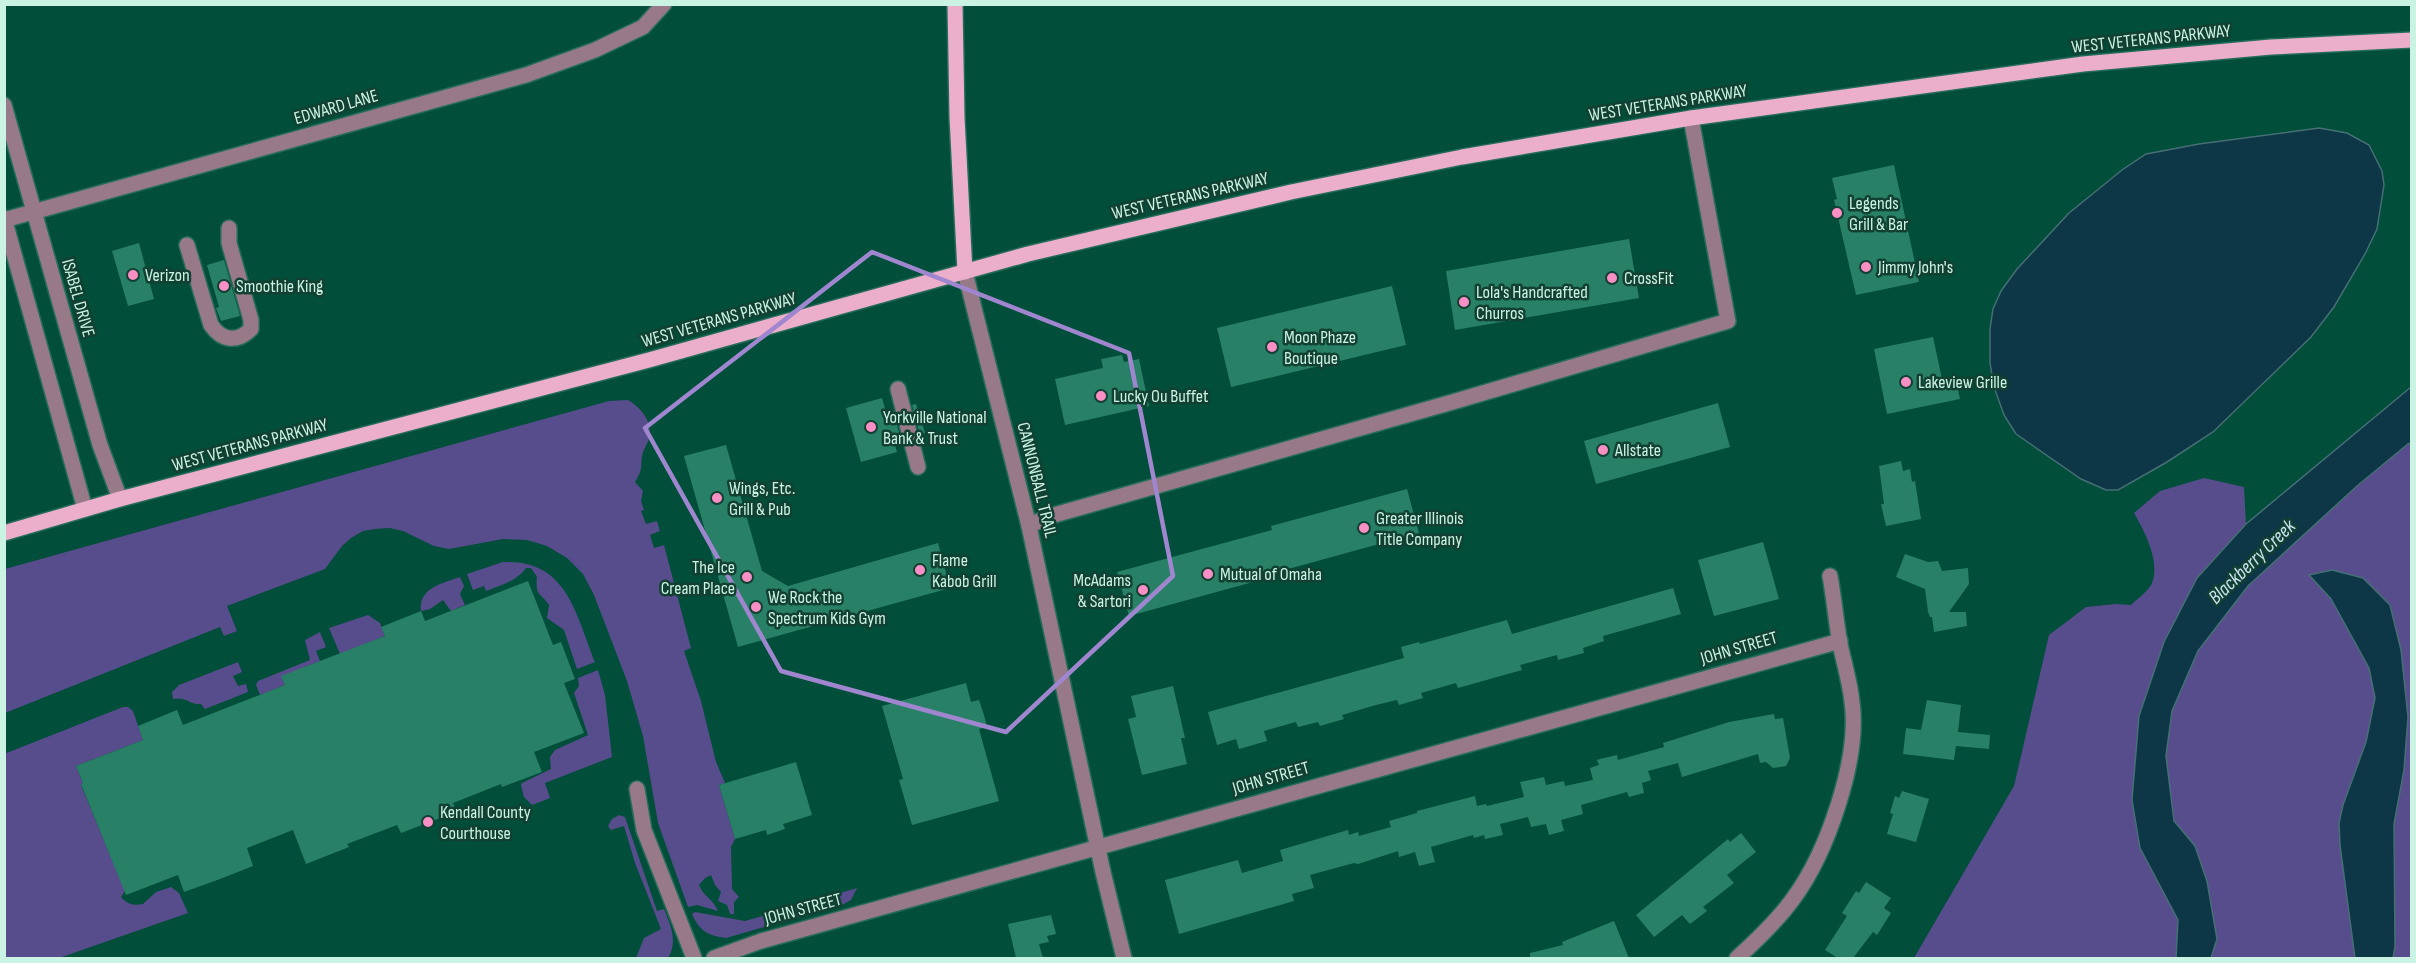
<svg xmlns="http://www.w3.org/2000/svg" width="2416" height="963" font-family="'Sofia Sans Condensed',sans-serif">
<rect width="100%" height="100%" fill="#014e3a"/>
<!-- green -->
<g fill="#574d8c">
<path d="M 628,400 C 641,408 653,421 649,438 C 648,443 645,447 643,452 C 639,467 645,466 635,482 L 643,491 L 641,501 L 644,510 L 641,511 L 646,524 L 657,521 L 660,531 L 650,535 L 654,548 L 664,545 L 691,648 L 684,651 L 701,701 L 716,762 L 725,783 L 719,785 L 735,839 L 731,847 L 732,889 L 739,897 L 734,902 L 734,914 L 730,914 L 727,905 L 718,901 L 721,892 L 715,885 L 711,875 L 705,878 L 699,885 C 703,896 714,900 718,911 L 697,905 L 688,907 L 658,823 L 643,736 L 627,681 L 594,595 L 583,574 L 567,558 L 547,546 L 527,540 L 503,539 L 449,549 L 434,546 L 403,531 L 390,528 L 375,529 L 363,531 L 351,538 L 342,546 L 325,569 L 227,606 L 237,631 L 224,636 L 220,627 L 5,713 L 5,569 L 609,401 Z"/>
<polygon points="2411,443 2411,958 2393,958 2395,947 2394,824 2404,770 2408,717 2401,650 2390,604 2363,578 2309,575 2331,599 2369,668 2375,698 2366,742 2343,805 2339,823 2340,845 2355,958 2211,958 2217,939 2195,846 2174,821 2166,756 2172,711 2198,651 2248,586 2357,486 2408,444"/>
<path d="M 2204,478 L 2244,487 L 2246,524 L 2197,578 L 2164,642 L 2163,891 L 2178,920 L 2176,958 L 1914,958 L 2014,786 L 2049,635 L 2086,607 L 2116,604 L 2131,605 C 2137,599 2147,592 2151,585 C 2162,564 2144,530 2134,513 L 2160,491 Z"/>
<path d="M 503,562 C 567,559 576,614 595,662 L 577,669 L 564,630 L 547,618 L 549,605 C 540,592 535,596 537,577 L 531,568 L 526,568 C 517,581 501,585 486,591 L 484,586 L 473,590 L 467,574 Z"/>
<path d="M 460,577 L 464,586 L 460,594 L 465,605 L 451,611 L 443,600 L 430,609 L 421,611 C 418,588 443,583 460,577 Z"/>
<polygon points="368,615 380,623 385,636 340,654 329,628"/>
<polygon points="320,632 326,647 316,651 320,661 282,677 285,685 260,695 256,685 258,681 310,660 305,640"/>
<path d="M 238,662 L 242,672 L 233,676 L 238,686 L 246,684 L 248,692 L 205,709 L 201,704 C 189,705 187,696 173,699 L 172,692 L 179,685 Z"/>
<polygon points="598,670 605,695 612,757 545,783 550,798 532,805 524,797 521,785 522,783 551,769 550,757 555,750 588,735 574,693 579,686 578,678"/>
<path d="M 123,707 L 128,707 L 133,711 L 143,740 L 76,766 L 83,783 L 81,785 L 125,891 L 121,897 C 127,904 133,906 143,904 L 156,892 L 171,887 L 179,893 L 188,913 L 59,958 L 5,958 L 4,754 Z"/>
<path d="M 619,815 L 625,817 L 657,911 L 664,909 C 671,926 678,942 668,958 L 636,958 L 644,938 L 661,929 L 635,863 L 624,826 L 611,830 L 608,826 L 612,819 Z"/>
<path d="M 857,888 L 851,900 L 844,904 L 726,938 C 709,936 699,931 692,914 L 695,912 L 745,921 Z"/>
</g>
<!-- water -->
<g fill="#0d3646" stroke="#466f75" stroke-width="1.5">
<polygon points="2319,128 2347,133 2369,145 2382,171 2384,185 2377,229 2365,254 2334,307 2311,337 2213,432 2167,462 2118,490 2106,490 2081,479 2016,434 2004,415 1994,387 1990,363 1990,329 1993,309 2001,291 2017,269 2069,213 2122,170 2146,154 2199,144"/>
<polygon points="2411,387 2411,443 2408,444 2357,486 2248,586 2198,651 2172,711 2166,756 2174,821 2195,846 2207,881 2217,939 2211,958 2176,958 2178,920 2140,848 2132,800 2139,716 2164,642 2197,578 2246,524"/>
<polygon points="2332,570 2363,578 2390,605 2401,650 2408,717 2404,770 2394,824 2395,947 2393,958 2355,958 2340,845 2339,823 2343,805 2366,742 2375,698 2369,668 2331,599 2309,575"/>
</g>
<!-- building -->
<g fill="#288166">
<polygon points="1894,165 1919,282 1856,295 1834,200 1837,199 1832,178"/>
<polygon points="1629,239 1639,298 1455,330 1446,271"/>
<polygon points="139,243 154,299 128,306 112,251"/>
<polygon points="224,260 240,316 221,321 216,308 219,307 207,265"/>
<polygon points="1392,286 1406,345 1231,387 1217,328"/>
<polygon points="1933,337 1942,379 1955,377 1960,399 1887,414 1874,349"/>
<polygon points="1122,355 1124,362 1139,359 1149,406 1065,425 1055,379 1103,368 1101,359"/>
<polygon points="882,398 886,412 893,410 901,440 894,442 897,452 861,462 846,408"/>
<polygon points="1718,403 1730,447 1596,484 1584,441"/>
<polygon points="916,404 925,433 920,435 912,405"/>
<polygon points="726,445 762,571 788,586 938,543 950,588 738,647 684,456"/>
<polygon points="1901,461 1903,471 1910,469 1912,482 1915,481 1921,519 1886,526 1881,504 1884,504 1879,466"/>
<polygon points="1407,489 1419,533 1263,576 1264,579 1129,616 1117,572 1272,530 1271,526"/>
<polygon points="1763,542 1779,599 1714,616 1698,560"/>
<polygon points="1905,554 1928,562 1938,561 1942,571 1968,568 1969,584 1949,612 1966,612 1967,626 1934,632 1932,617 1930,617 1928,612 1925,589 1896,577"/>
<polygon points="528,581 553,645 561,642 575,679 564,683 584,733 534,752 542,772 502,787 501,784 453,803 456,812 401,833 397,825 347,844 349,847 306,864 293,830 247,848 253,866 220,879 184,892 178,875 126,895 81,784 83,783 76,766 143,740 138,726 177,710 183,725 285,685 281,676 385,636 381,627 421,611 425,621"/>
<polygon points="1673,588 1681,614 1603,636 1604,641 1583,648 1584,653 1558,660 1557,655 1520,665 1522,670 1458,688 1456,683 1421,693 1423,698 1399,705 1397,700 1376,705 1342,715 1344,719 1320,726 1318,722 1298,727 1296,722 1264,731 1267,741 1239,749 1236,739 1217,745 1208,712 1404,658 1401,647 1419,642 1420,644 1507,620 1512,634"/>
<polygon points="966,683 971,702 979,700 984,715 987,727 979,729 999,801 912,825 899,780 903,779 882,706"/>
<polygon points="1173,686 1185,738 1181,738 1187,764 1142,775 1128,719 1136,717 1131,696"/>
<polygon points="1927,700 1961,705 1958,732 1990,735 1989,749 1956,746 1954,760 1903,754 1906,728 1921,730"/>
<polygon points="1774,714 1775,719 1783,718 1790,758 1786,766 1773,768 1766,762 1760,763 1758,754 1682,777 1678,763 1648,771 1651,780 1642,783 1644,793 1629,797 1627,792 1581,805 1583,814 1561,820 1564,831 1549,835 1546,824 1531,827 1528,817 1500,824 1503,835 1485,839 1484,835 1474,838 1473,835 1431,847 1435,862 1419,866 1415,852 1399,857 1398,851 1358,864 1354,863 1310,875 1314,888 1292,894 1294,901 1179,934 1165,880 1238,860 1242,873 1283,861 1280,850 1348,830 1349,835 1358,832 1359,836 1391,827 1389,821 1417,813 1417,811 1475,796 1477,806 1486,804 1487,806 1524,797 1520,782 1544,777 1546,785 1564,781 1565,786 1593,780 1590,768 1599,765 1597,760 1600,759 1617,755 1618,760 1664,747 1663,743 1729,722"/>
<polygon points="796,762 812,815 783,824 785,829 767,835 766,830 735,839 719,785"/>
<polygon points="1902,791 1929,799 1916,842 1887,834 1893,814 1890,813 1895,796 1899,798"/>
<polygon points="1741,833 1756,852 1727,875 1734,883 1703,907 1707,911 1690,924 1682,915 1654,937 1636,915 1728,839 1730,842"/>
<polygon points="1866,882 1891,898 1884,908 1891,913 1877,935 1873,932 1853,958 1838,958 1825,950 1847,916 1842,913 1856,891 1859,893"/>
<polygon points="1051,915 1056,934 1047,936 1049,942 1039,944 1043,958 1016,958 1008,924"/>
<polygon points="1614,921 1629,958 1530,958 1530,953 1563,945 1562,942"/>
</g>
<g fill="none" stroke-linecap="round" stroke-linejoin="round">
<!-- minor casing -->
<g stroke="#256c58" stroke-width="18">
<g id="minor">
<polyline points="4,105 100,445 120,499"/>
<polyline points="4,218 85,509"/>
<polyline points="4,220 526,75 595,50 643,27 664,4"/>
<path d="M 187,245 L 211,325 C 222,341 237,343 251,329 L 251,320 L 229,243 L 229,228"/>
<polyline points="965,272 1029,526 1103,872 1124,958"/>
<polyline points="898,389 918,467"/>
<polyline points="1029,526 1047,517 1449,403 1728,321 1691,118"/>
<polyline points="637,789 644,830 694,958"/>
<polyline points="714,958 761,941 1840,641"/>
<path d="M 1737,958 C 1757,940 1777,921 1793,899 C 1827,853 1860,759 1852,702 C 1850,682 1844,663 1840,644 C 1836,621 1834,598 1830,576"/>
</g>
</g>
<!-- major casing -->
<g stroke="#256c58" stroke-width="18">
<g id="major">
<polyline points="955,4 957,117 965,272"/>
<polyline points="4,533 120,499 649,360 1028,254 1291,192 1462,157 1691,118 2083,64 2271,47 2412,40"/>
</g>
</g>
<!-- minor -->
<use href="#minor" stroke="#977987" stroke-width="15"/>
<!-- major -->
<use href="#major" stroke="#ebaecb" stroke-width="15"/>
</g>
<!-- marked area -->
<path fill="none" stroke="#9f86cf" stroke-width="4.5" stroke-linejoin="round" d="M 872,252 L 1129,353 L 1173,576 L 1006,732 L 781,671 L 645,428 Z"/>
<!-- markers -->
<g fill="#fa8fc6" stroke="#124032" stroke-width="2">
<circle cx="1837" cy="213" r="6"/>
<circle cx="1866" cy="267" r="6"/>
<circle cx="133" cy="275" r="6"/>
<circle cx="1612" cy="278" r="6"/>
<circle cx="224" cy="286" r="6"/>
<circle cx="1464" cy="302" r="6"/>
<circle cx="1272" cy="347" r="6"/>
<circle cx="1906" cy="382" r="6"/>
<circle cx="1101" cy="396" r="6"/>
<circle cx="871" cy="427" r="6"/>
<circle cx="1603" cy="450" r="6"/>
<circle cx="717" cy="498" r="6"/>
<circle cx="1364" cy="528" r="6"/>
<circle cx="920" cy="570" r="6"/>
<circle cx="1208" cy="574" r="6"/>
<circle cx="747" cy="577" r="6"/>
<circle cx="1143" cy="590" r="6"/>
<circle cx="756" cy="607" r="6"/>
<circle cx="428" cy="822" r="6"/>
</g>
<g text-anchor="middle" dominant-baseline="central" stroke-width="5" stroke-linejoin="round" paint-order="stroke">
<!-- street labels -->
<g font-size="18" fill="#cbf3e3" stroke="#124032">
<text transform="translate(2151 39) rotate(-6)">WEST VETERANS PARKWAY</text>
<text transform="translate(1668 103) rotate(-9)">WEST VETERANS PARKWAY</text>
<text transform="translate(336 107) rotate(-16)">EDWARD LANE</text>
<text transform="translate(1190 196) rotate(-13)">WEST VETERANS PARKWAY</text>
<text transform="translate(78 298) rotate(74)">ISABEL DRIVE</text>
<text transform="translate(719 320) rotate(-16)">WEST VETERANS PARKWAY</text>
<text transform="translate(250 445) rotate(-15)">WEST VETERANS PARKWAY</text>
<text transform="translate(1037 480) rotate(76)">CANNONBALL TRAIL</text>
<text transform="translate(1739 648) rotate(-16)">JOHN STREET</text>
<text transform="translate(1271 778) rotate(-16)">JOHN STREET</text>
<text transform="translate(803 909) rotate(-15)">JOHN STREET</text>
</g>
<!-- poi labels -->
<g font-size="18" fill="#cbf3e3" stroke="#124032" text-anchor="start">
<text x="1849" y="203">Legends<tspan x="1849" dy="21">Grill &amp; Bar</tspan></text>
<text x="1878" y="267">Jimmy John's</text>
<text x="145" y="275">Verizon</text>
<text x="1624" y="278">CrossFit</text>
<text x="236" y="286">Smoothie King</text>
<text x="1476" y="292">Lola's Handcrafted<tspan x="1476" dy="21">Churros</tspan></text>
<text x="1284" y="337">Moon Phaze<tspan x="1284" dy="21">Boutique</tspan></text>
<text x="1918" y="382">Lakeview Grille</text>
<text x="1113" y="396">Lucky Ou Buffet</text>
<text x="883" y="417">Yorkville National<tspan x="883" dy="21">Bank &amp; Trust</tspan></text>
<text x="1615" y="450">Allstate</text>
<text x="729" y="488">Wings, Etc.<tspan x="729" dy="21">Grill &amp; Pub</tspan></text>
<text x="1376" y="518">Greater Illinois<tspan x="1376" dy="21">Title Company</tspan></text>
<text x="932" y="560">Flame<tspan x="932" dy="21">Kabob Grill</tspan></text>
<text x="735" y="567" text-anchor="end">The Ice<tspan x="735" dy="21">Cream Place</tspan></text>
<text x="1220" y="574">Mutual of Omaha</text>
<text x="1131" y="580" text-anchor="end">McAdams<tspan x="1131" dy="21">&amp; Sartori</tspan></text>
<text x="768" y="597">We Rock the<tspan x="768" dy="21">Spectrum Kids Gym</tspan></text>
<text x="440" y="812">Kendall County<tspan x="440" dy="21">Courthouse</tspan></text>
</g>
<!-- water labels -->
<g font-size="20" font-style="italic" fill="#c9e2ef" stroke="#124032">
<text transform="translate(2252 562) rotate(-44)">Blackberry Creek</text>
</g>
</g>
<!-- border -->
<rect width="2416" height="963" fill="none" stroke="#cbf3e3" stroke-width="12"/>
</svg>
